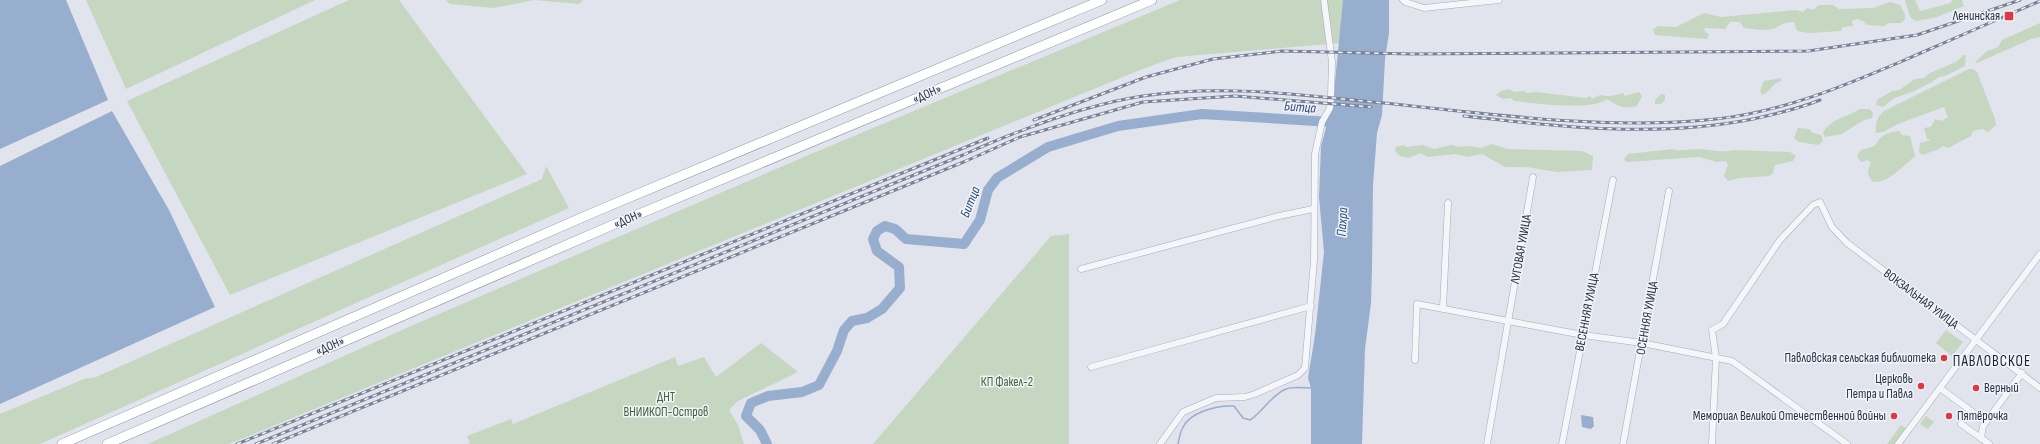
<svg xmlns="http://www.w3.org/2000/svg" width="2040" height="444" font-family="'Sofia Sans Condensed',sans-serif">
<rect width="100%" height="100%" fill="#e1e4ec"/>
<!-- green -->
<g fill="#c5d6c1">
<polygon points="86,0 315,0 126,89"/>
<polygon points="349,0 399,0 527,174 230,295 127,101"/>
<polygon points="446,0 583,0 579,4 534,0 494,8 450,4"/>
<polygon points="1180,0 1343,0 1340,43 1176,57 1140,70 229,444 148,444 404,329 811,154"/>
<polygon points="1905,0 1915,0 1920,11 1951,3 1952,0 1962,0 1964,6 1937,17 1916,21 1910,17"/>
<path d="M 1890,2 L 1900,5 L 1905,14 L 1905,19 L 1901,23 L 1888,23 L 1884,26 L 1867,25 L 1863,21 L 1856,19 L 1852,21 L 1853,26 L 1843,27 L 1841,31 L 1809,33 L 1797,31 L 1794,22 C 1783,22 1781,26 1773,29 C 1764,31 1752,29 1744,28 L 1740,22 L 1730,22 L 1725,29 L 1705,28 L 1704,30 L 1709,35 L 1707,39 L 1655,35 L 1653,30 L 1658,26 L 1676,27 L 1704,13 L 1721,17 L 1796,10 L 1803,12 L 1807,8 L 1813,10 L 1819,5 L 1833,5 L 1839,9 L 1873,8 Z"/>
<polygon points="2040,23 2040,37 2031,39 1977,63 1975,62 1987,51 1998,47 2002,40"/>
<polygon points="1964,55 1966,55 1965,66 1945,76 1939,77 1932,82 1912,92 1894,98 1883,107 1876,105 1877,100 1892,91 1899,90 1915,79 1924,78 1930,73 1956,62"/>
<path d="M 1969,69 L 1973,69 L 1977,72 L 1995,119 L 1996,125 L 1988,132 L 1982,129 L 1973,131 L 1971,136 L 1948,148 L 1943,146 L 1937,150 L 1922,155 L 1919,151 L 1920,143 L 1931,140 L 1927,139 L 1924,128 L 1931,127 L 1935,119 L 1942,121 L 1948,117 L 1944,107 L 1898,124 L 1883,132 L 1876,133 C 1875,123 1877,117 1884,111 Z"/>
<path d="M 1781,78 L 1781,81 C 1772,83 1771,92 1762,95 L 1760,91 L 1764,81 Z"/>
<path d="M 1509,89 L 1514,92 L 1523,91 L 1528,93 L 1536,92 L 1586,98 L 1590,96 L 1593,99 C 1600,93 1602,96 1609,96 C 1613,96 1618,94 1623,93 L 1625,96 L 1639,92 L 1642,96 L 1637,106 C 1621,110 1619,105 1606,99 C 1596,111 1531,103 1514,101 L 1511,98 L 1503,99 L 1496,95 L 1501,91 Z"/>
<polygon points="1661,94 1665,95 1665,100 1661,104 1655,104 1655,100"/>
<path d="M 1860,109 L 1870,109 L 1873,113 L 1872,118 L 1862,121 L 1842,134 L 1825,137 L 1823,133 C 1830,119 1847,117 1860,109 Z"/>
<polygon points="1798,128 1809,129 1813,133 1821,135 1823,141 1818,145 1799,142 1794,138"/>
<path d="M 1899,131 L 1902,135 L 1910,136 L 1915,156 C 1904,165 1889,183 1873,182 C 1867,175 1867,171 1871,163 L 1868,160 L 1861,162 L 1857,156 L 1861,150 L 1875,146 C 1880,135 1888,132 1899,131 Z"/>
<polygon points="1492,144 1508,149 1582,151 1593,156 1592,170 1557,172 1527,167 1505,167 1482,154 1467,157 1456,154 1428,157 1420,153 1409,158 1400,156 1395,151 1396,147 1404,145 1406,147 1423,145 1434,149 1451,145 1460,147 1469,146 1481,148"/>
<path d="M 1673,149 C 1680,152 1687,149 1695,149 C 1708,148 1719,154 1733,150 L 1790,152 L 1796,156 L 1793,161 L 1775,165 L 1773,173 L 1769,176 L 1739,178 L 1728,181 L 1724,176 L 1728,165 L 1726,161 L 1717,162 L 1699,157 L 1626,162 L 1624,159 L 1628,154 Z"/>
<polygon points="546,166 569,208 40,444 0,444 0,414 84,379 96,377 542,179"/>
<polygon points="1069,234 1069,444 873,444 1051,236"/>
<polygon points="1946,330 1963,342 1952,356 1936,343"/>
<polygon points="761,343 798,372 738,401 729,410 738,425 744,444 467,444 470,443 467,436 511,419 513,424 675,357 678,366 704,357 716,377"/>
<polygon points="1926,416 1934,422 1928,429 1920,424"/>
<polygon points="1901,425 1907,429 1895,444 1887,444"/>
</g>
<!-- water -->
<g fill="#98aecf">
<polygon points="0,0 66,0 108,100 0,149"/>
<polygon points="1343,0 1389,0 1389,33 1385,59 1382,115 1377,133 1373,185 1372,269 1371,303 1365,349 1362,444 1311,444 1311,388 1308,378 1315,335 1324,252 1319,197 1321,146 1333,102"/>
<polygon points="112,111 169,210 215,307 0,404 0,166"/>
<polygon points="1581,415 1593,417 1594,426 1591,429 1582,427"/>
</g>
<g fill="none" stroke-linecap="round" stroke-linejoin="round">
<!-- stream -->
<path stroke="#98aecf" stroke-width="1.5" d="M 1178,444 C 1179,439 1180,433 1182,429 C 1189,412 1217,405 1234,406 L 1243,418 L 1250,420 C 1263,412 1271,395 1286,389 C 1293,386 1304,388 1312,388"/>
<!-- river -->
<polyline stroke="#98aecf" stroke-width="10" points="767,444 760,430 746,416 751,403 768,396 802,392 819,385 837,351 844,330 852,321 867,318 882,309 900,288 899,267 877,251 873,239 877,231 885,226 895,229 906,239 964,244 980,220 988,190 997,178 1048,147 1118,126 1202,114 1331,122"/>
<!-- minor casing -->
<g stroke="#a5aab7" stroke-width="7">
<g id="minor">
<polyline points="1403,0 1405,2 1424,8 1499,0"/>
<polyline points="1081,269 1279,216 1313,209"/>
<polyline points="1443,308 1448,203"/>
<polyline points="1415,360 1417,304 1583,335 1642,343 1732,361 1847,444"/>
<polyline points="1091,367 1311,306"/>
<polyline points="1940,388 1986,422"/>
<polyline points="1961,424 1981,438"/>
<polyline points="1160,444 1183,412 1216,398 1245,397 1255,394 1298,375 1305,368 1314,260 1315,154 1322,122 1330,108 1331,95 1332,62 1324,0"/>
<polyline points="1487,444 1533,177"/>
<polyline points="1562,444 1613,180"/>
<polyline points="1623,444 1669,191"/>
<polyline points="1712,444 1716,358 1712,330 1723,324 1780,240 1813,205 1820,202 1832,227 1847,243 2040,388"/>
<polyline points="1898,444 2040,254"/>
<polyline points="1989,444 1981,438 1983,426 2022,373"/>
</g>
</g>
<!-- highway casing -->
<g stroke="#8790a4" stroke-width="10">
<g id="highway">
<polyline points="62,444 597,211 1102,0"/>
<polyline points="107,444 608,227 1152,0"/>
</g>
</g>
<!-- minor -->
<use href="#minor" stroke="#f5f6f9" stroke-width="6"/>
<!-- highway -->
<use href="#highway" stroke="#fff" stroke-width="9"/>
<!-- rail casing -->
<g stroke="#798297" stroke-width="3">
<g id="rail">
<path d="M 1464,116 C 1560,127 1658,138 1753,119 C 1776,114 1798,109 1820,100"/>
<polyline points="1034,120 1146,77 1213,59 1282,51 1412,54 1808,51 1917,35 2020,0"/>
<polyline points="237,444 988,138"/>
<path d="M 256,444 L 963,155 C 1019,130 1083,105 1143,96 C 1210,86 1277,92 1343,99 C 1465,110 1595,132 1716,119 C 1783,112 1846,85 1907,59 C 1951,40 1996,20 2040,1"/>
<polyline points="273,444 966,161 1020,137 1143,102 1235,96 1371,107"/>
</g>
</g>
<!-- rail -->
<use href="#rail" stroke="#f1f4f8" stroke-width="1.5" stroke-dasharray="4.5" stroke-linecap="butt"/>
</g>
<!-- markers -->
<g fill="#de3943" stroke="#f1f4f8" stroke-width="1.5">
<rect x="2004" y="11" width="10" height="10" rx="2"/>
<circle cx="1944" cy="358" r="4"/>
<circle cx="1921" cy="386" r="4"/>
<circle cx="1976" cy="388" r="4"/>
<circle cx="1894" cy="416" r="4"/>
<circle cx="1949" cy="416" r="4"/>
</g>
<g text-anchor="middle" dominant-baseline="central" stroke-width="3" stroke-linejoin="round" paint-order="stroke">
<!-- poi labels -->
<g font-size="13" fill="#273046" stroke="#f1f4f8" text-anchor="end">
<text x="2000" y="16">Ленинская</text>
<text x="1936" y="358">Павловская сельская библиотека</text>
<text x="1913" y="379">Церковь<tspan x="1913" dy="15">Петра и Павла</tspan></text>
<text x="1984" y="388" text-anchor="start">Верный</text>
<text x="1886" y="416">Мемориал Великой Отечественной войны</text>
<text x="1957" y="416" text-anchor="start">Пятёрочка</text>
</g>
<!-- street labels -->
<g font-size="13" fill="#273046" stroke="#f1f4f8">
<text transform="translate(927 94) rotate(-23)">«ДОН»</text>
<text transform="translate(628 219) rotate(-23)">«ДОН»</text>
<text transform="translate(1521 249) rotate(-80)">ЛУГОВАЯ УЛИЦА</text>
<text transform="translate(1921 299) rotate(37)">ВОКЗАЛЬНАЯ УЛИЦА</text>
<text transform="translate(1587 312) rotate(-79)">ВЕСЕННЯЯ УЛИЦА</text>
<text transform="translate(1647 318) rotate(-80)">ОСЕННЯЯ УЛИЦА</text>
<text transform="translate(330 346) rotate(-23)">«ДОН»</text>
</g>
<!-- park labels -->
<g font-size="13" fill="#386333" stroke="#f1f4f8">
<text x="1007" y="382">КП Факел-2</text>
<text x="666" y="397">ДНТ<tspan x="666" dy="15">ВНИИКОП-Остров</tspan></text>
</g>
<!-- water labels -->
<g font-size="14" font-style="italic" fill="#2c4a7f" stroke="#f1f4f8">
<text transform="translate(1300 107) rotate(4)">Битца</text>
<text transform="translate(970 202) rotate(-68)">Битца</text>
<text transform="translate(1342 222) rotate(-87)">Пахра</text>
</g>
<!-- quarter labels -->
<g font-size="15" letter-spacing="1" fill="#1a2136" stroke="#f1f4f8">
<text x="1992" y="361">ПАВЛОВСКОЕ</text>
</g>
</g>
</svg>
